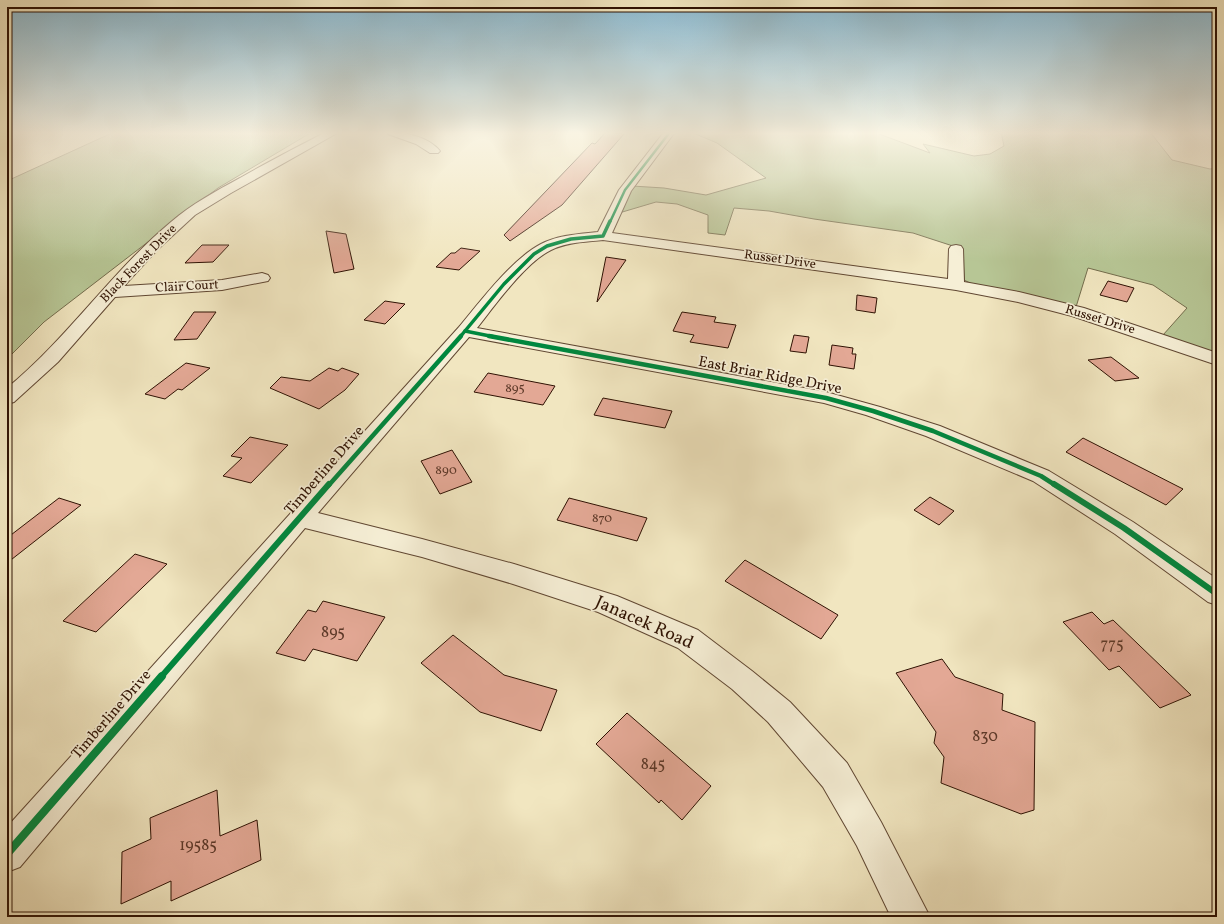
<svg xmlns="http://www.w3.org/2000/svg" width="1224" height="924" font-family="Vollkorn,serif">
<rect width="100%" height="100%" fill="#f1e6c0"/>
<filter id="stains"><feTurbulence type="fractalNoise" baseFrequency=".005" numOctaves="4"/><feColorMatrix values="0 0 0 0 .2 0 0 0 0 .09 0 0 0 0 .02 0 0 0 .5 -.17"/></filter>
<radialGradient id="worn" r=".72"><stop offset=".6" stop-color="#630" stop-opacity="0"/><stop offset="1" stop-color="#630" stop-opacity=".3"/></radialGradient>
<!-- green -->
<g fill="#b7c695" stroke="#736c4c">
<polygon points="114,132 312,132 218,188 44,322 7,359 7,181"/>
<polygon points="691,132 874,132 930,153 923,144 974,156 990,154 1004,146 1001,132 1150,132 1172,160 1210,169 1217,168 1217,354 1163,335 1187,308 1153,285 1088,268 1076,307 972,284 964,280 963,254 959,248 913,233 814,219 769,211 734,208 725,235 708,233 708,215 677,204 656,202 619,213 632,186 664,188 706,195 766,178 717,143"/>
</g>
<!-- building -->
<g fill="#e3a895" stroke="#2f1203">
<polygon points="606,132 624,134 562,205 510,241 504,235 592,143 595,144"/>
<polygon points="326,231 346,234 354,269 334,273"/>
<polygon points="202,245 229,245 213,262 185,263"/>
<polygon points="461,248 480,251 459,270 436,267 451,253 455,253"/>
<polygon points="606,257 626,260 597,302"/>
<polygon points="1108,281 1134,288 1127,302 1100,295"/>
<polygon points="857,295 877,298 875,313 856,310"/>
<polygon points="385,301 405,304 385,324 364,320"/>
<polygon points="194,312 216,312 197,339 174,340"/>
<polygon points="682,312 716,317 714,322 736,325 728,348 690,342 694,335 673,331"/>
<polygon points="794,335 809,337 806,353 790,351"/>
<polygon points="832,345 853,348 852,354 856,354 854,369 829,365"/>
<polygon points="1111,357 1139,378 1115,381 1088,360"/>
<polygon points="186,363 210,368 182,390 178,389 165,399 145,394"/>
<polygon points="329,368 338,371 342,368 359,374 345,390 319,409 270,388 281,377 310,381"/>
<polygon points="488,373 529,381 555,386 543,405 474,392"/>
<polygon points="603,398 672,411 665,428 594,415"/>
<polygon points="250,437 288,445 251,483 223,476 242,458 231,456"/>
<polygon points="1083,438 1183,489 1166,505 1066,452"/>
<polygon points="452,450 472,482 440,494 421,461"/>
<polygon points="930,497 954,511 939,525 914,510"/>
<polygon points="59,498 81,505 7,563 7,538"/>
<polygon points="569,498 647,518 637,541 557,520"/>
<polygon points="135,554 167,564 96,632 63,621"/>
<polygon points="745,560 838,615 821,639 725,581"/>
<polygon points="323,601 385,617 357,661 313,649 305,661 276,653 308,610 316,612"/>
<polygon points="1092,612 1104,624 1113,620 1191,695 1160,708 1119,666 1109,670 1063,622"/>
<polygon points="453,635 504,675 557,690 541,731 480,712 421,663"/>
<polygon points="942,659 955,677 1003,694 1002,710 1035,722 1034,810 1021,814 941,783 944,757 934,743 936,732 896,673"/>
<polygon points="627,713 711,786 682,820 661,800 659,803 596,744"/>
<polygon points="217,790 220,836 257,820 261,860 171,901 171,881 121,904 122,852 151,839 150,818"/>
</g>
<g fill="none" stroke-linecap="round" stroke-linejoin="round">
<!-- street casing -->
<g stroke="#604732" stroke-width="2">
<g id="street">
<path d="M 326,132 L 339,132 L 231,193 L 195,215 L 157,250 L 124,286 L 222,280 L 262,273 L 268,275 L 270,278 L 268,281 L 222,290 L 115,297 L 58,362 L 14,402 L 7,404 L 7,388 C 68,338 111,272 171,222 C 192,204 216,191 240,178 C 268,162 297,147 326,132 Z"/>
<path d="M 387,132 C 404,132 428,136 440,151 L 438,153 L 430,153 L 416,144 L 388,134 Z"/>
<path d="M 664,132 L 675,132 L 631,191 L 612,233 L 948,279 L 949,249 L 951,246 L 956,245 L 961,246 L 963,249 L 964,282 L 1019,292 L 1084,308 L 1217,353 L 1217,365 L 1072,316 L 1018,302 L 956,290 L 603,240 C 586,242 567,242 551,250 C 526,262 495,305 477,328 L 826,392 L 880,407 L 940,426 L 1049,471 L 1133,522 L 1217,579 L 1217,605 L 1208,602 L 1115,534 L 1033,481 L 926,436 L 866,415 L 824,403 L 469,337 L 318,513 L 422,539 L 514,564 L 617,596 L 698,630 L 752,671 L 790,702 L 847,763 L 881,822 L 930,917 L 891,917 L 857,846 L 823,787 L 768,722 L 732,689 L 678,648 L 598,612 L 513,584 L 422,557 L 305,528 L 20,867 L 7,872 L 7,827 L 459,327 C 480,302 512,259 541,244 C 558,235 579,234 598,232 L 619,190 Z"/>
</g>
</g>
<!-- street -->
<use href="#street" fill="#f6efd6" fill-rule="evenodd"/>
<!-- cycleway-far4 casing -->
<g stroke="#f6efd6" stroke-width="4">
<polyline id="cycleway-far4" points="610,222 625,190 670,132"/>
</g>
<!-- cycleway-far3 casing -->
<g stroke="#f6efd6" stroke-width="5.5">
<g id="cycleway-far3">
<polyline points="465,331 495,337"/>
<polyline points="460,337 504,284 534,254 547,246 571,239 603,236 610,221"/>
</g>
</g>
<!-- cycleway-far2 casing -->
<g stroke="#f6efd6" stroke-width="7">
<g id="cycleway-far2">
<polyline points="489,336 826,398 873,411 933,431 1041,476 1055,485"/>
<polyline points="329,485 461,336"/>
</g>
</g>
<!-- cycleway-far1 casing -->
<g stroke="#f6efd6" stroke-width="8">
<g id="cycleway-far1">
<polyline points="1054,484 1124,528 1217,594"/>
<polyline points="161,677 329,484"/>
</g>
</g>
<!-- cycleway casing -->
<g stroke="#f6efd6" stroke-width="10">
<polyline id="cycleway" points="7,854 162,676"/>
</g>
<!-- cycleway-far4 -->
<use href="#cycleway-far4" stroke="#00873e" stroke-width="2.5"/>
<!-- cycleway-far3 -->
<use href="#cycleway-far3" stroke="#00873e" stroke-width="3.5"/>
<!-- cycleway-far2 -->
<use href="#cycleway-far2" stroke="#00873e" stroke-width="4.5"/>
<!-- cycleway-far1 -->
<use href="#cycleway-far1" stroke="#00873e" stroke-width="6"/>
<!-- cycleway -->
<use href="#cycleway" stroke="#00873e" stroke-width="8"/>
</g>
<!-- sky -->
<linearGradient id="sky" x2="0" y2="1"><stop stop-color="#89b9d1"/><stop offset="0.51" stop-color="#f9f4e3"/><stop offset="1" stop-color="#f9f4e3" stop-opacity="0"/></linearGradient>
<rect width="1224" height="261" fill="url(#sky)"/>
<g text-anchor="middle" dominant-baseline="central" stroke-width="3.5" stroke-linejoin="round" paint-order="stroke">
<!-- far-street labels -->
<g font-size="13" fill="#2f1203" stroke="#f6efd6">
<text transform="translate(780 260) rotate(8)">Russet Drive</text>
<text transform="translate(139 264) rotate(-46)">Black Forest Drive</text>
<text transform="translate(187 287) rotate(-3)">Clair Court</text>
<text transform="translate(1100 320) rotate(17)">Russet Drive</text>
</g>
<!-- number labels -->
<g font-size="13" fill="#5c3828">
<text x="515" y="389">895</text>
<text x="446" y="471">890</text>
<text x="602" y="519">870</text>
</g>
<!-- street labels -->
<g font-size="15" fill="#2f1203" stroke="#f6efd6">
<text transform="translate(770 376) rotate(11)">East Briar Ridge Drive</text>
<text transform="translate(325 471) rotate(-49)">Timberline Drive</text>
<text transform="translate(112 715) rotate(-49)">Timberline Drive</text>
</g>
<!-- near-number labels -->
<g font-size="16" fill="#5c3828">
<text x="333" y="633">895</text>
<text x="1112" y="645">775</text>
<text x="985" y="737">830</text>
<text x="653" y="765">845</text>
<text x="198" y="846">19585</text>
</g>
<!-- near-street labels -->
<g font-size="18" fill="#2f1203" stroke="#f6efd6">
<text transform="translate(644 623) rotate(24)">Janacek Road</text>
</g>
</g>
<!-- margin -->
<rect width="1224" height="924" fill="none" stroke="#f1e6c0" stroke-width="24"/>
<rect x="8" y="8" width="1208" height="908" fill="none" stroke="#2f1203" stroke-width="2"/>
<rect x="12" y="12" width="1200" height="900" fill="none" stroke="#2f1203"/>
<rect width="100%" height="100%" filter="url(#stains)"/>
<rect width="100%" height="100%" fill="url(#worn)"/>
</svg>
